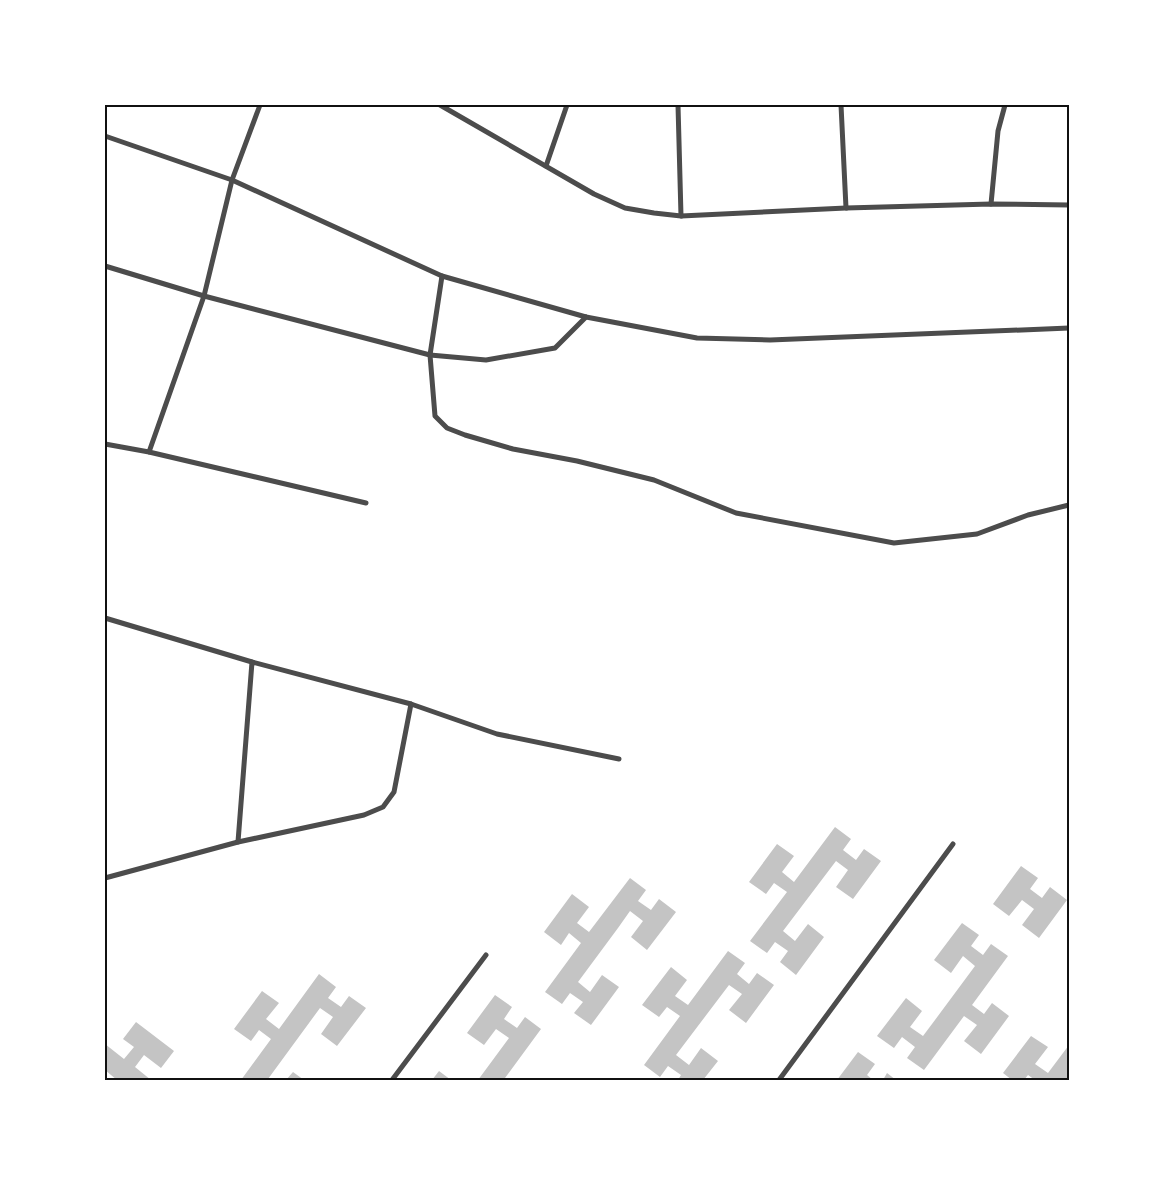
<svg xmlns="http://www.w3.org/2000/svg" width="1174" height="1185" font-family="'Nunito Sans',sans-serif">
<rect width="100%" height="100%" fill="#fff"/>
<!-- building -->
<g fill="#c4c4c4">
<polygon points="835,827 851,839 843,850 856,860 864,849 881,861 853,899 836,887 848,870 836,861 783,931 795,941 808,924 824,937 796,975 780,962 788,951 775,942 767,953 750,941 787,892 774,883 766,894 749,882 777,844 794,856 782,872 794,882"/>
<polygon points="1021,866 1038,878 1030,889 1042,898 1050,887 1067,900 1039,938 1022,925 1034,909 1022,900 1009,916 993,904"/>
<polygon points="630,878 646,890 638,901 651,910 659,899 676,912 647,950 631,937 643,921 630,911 618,928 578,982 590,992 602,975 619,987 591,1025 574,1013 583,1002 570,993 562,1004 545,992 581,943 569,933 561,945 544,932 572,894 589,907 577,923 589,932"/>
<polygon points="962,923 979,935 971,946 983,955 991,944 1008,956 972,1005 984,1014 992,1003 1009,1016 981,1054 964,1041 977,1025 964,1016 924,1070 907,1058 915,1047 902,1037 894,1048 877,1036 906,998 922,1011 910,1027 923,1036 935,1020 975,966 963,956 951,973 934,960"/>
<polygon points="728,951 745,963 737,974 749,984 757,973 774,985 746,1023 729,1010 742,994 729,985 676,1055 689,1065 701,1048 718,1061 703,1080 678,1080 681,1075 668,1066 660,1077 644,1065 680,1016 667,1007 659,1017 642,1005 671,967 687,980 675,996 688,1005"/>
<polygon points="319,974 336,987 328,998 341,1007 349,996 366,1008 337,1046 321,1034 333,1017 320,1008 268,1079 270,1080 241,1080 271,1039 259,1030 251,1041 234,1029 262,991 279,1003 266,1019 279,1029"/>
<polygon points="495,995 512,1007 504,1019 517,1028 525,1017 541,1029 505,1078 508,1080 478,1080 509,1038 496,1029 484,1045 467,1033"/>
<polygon points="136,1022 174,1051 161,1068 144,1055 135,1067 151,1080 117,1080 105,1070 105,1044 124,1059 134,1047 123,1039"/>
<polygon points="1031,1036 1048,1047 1035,1064 1048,1073 1069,1045 1069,1080 1035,1080 1028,1075 1024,1080 1012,1080 1003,1073"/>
<polygon points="858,1052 875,1064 867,1075 873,1080 837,1080"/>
<polygon points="439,1071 451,1080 432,1080"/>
<polygon points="293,1072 304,1080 286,1080"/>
<polygon points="887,1073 896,1080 883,1080"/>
</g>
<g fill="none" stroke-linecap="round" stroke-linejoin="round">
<!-- minor -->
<g stroke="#4c4c4c" stroke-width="5">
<polyline points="440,105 594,194 625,208 654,213 681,216 846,208 991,204 1069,205"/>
<polyline points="678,105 681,216"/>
<polyline points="841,105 846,208"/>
<polyline points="105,136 232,180 442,276 586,317 697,338 770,340 1069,328"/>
<polyline points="546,166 567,105"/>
<polyline points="991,204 998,131 1005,105"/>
<polyline points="105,266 204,296 430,355 486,360 555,348 586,317"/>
<polyline points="442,276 430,355 435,416 447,428 465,435 513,449 577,461 654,480 736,513 894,543 977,534 1028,515 1069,505"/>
<polyline points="105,444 149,452 366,503"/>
<polyline points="149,452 204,296 232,180 260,105"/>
<polyline points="105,618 252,662 411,704 497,734 619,759"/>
<polyline points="238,842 252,662"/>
<polyline points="105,878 238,842 364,815 383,807 394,792 411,704"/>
<polyline points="392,1080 486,955"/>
<polyline points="779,1080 953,844"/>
</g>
</g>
<!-- border -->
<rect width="1174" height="1185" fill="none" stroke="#ffffff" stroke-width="212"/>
<rect x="106" y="106" width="962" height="973" fill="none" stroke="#111" stroke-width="2"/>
</svg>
